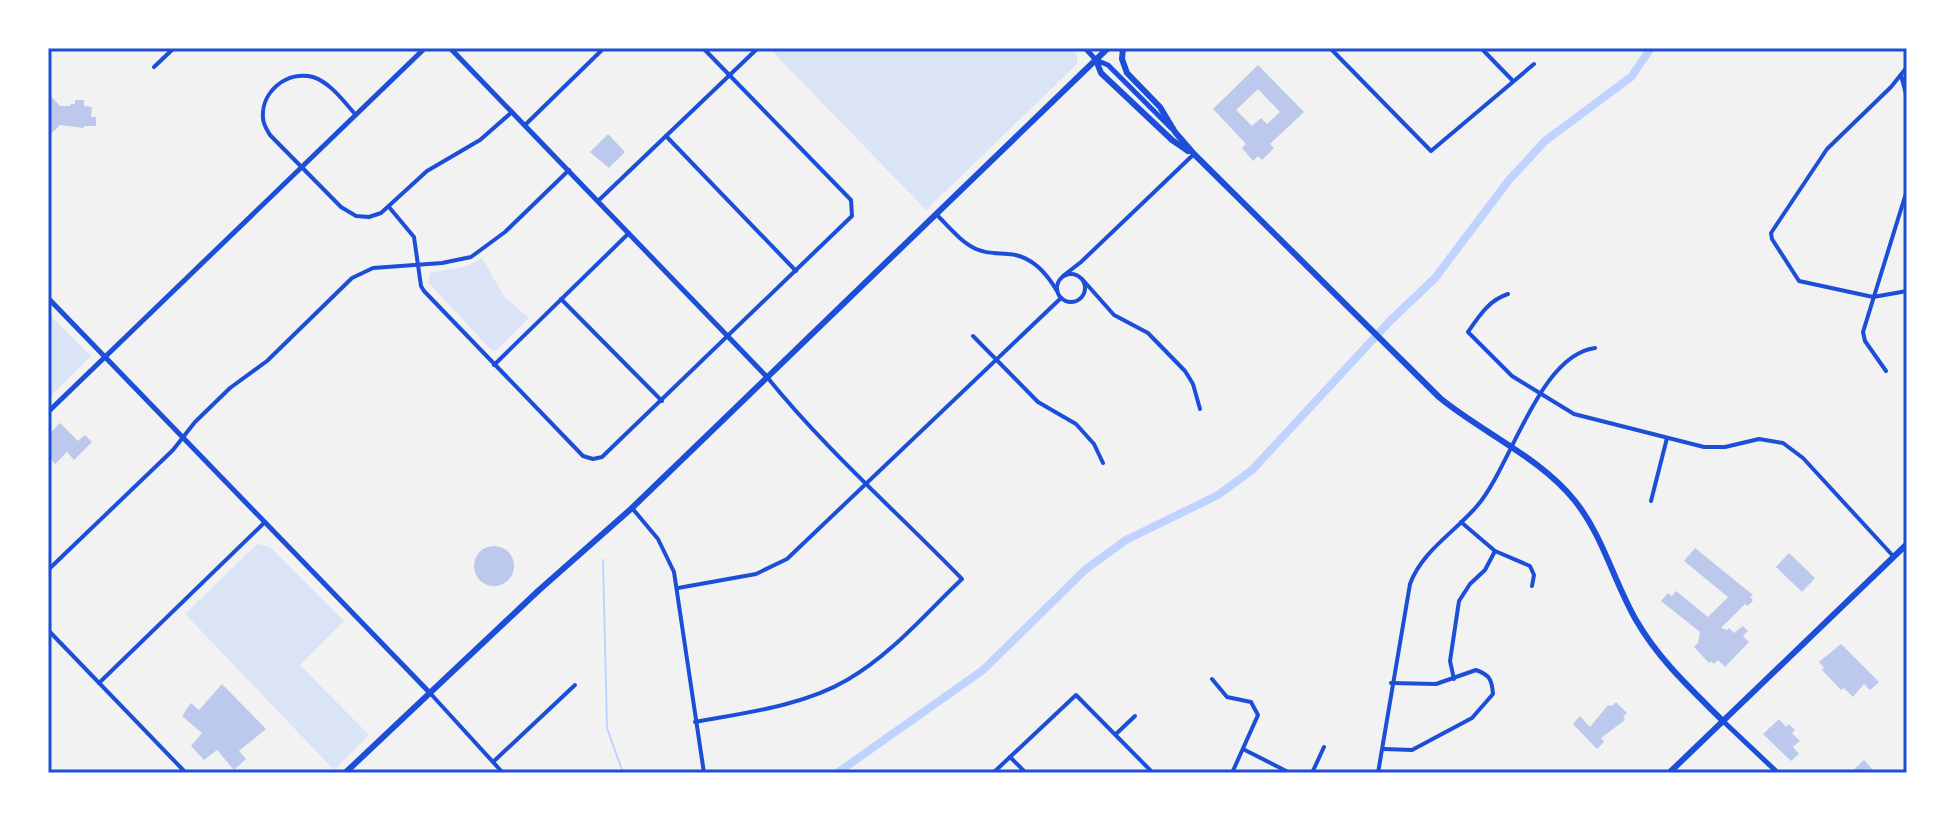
<svg xmlns="http://www.w3.org/2000/svg" width="1955" height="821" font-family="'Sofia Sans Condensed',sans-serif">
<rect width="100%" height="100%" fill="#f2f2f2"/>
<!-- green -->
<g fill="#dbe4f7">
<polygon points="769,48 1072,48 1077,55 1077,64 926,210"/>
<polygon points="482,258 504,296 529,318 497,350 492,351 428,282 430,273 468,266"/>
<polygon points="48,313 91,356 48,399"/>
<polygon points="257,544 270,547 344,621 300,665 369,735 334,770 185,614"/>
</g>
<g fill="none" stroke-linecap="round" stroke-linejoin="round">
<!-- stream -->
<polyline stroke="#bfd3fe" stroke-width="2" points="603,560 607,728 623,773"/>
<!-- canal -->
<polyline stroke="#bfd3fe" stroke-width="8" points="837,773 983,670 1086,569 1126,540 1218,495 1252,470 1389,322 1435,278 1509,180 1545,141 1631,77 1651,48"/>
</g>
<!-- building -->
<g fill="#bdc9ec" fill-rule="evenodd">
<path d="M 1258,65 L 1304,112 L 1270,144 L 1274,148 L 1262,160 L 1258,156 L 1253,161 L 1242,148 L 1246,144 L 1213,109 ZM 1258,89 L 1280,112 L 1267,124 L 1261,118 L 1252,126 L 1236,110 Z"/>
<polygon points="48,93 60,106 70,106 71,104 75,104 75,100 84,100 84,106 92,107 91,117 96,117 96,126 84,126 84,128 60,125 48,137 50,116"/>
<polygon points="608,134 625,152 609,168 590,152"/>
<polygon points="60,423 78,441 85,435 92,442 74,460 67,452 55,464 48,456 48,435"/>
<circle cx="494" cy="566" r="20"/>
<polygon points="1695,548 1753,595 1750,597 1753,600 1751,603 1747,606 1745,604 1721,628 1727,630 1729,628 1734,633 1743,626 1748,631 1743,636 1749,642 1725,667 1718,660 1714,664 1711,661 1709,663 1694,647 1698,643 1700,632 1661,601 1668,593 1672,596 1676,591 1708,617 1728,597 1684,561"/>
<polygon points="1789,553 1815,578 1802,592 1776,567"/>
<polygon points="1841,644 1879,682 1870,690 1864,684 1853,697 1844,688 1841,690 1822,670 1824,668 1819,662"/>
<polygon points="222,684 266,729 239,751 246,759 234,770 217,750 204,760 191,746 202,733 182,716 191,703 199,710"/>
<polygon points="1616,702 1627,713 1623,717 1625,720 1601,738 1604,742 1597,749 1573,724 1580,716 1590,727 1608,705 1612,706"/>
<polygon points="1779,719 1786,727 1789,724 1795,730 1792,733 1800,741 1793,747 1799,754 1791,761 1763,734"/>
<polygon points="1864,760 1876,773 1850,773"/>
</g>
<g fill="none" stroke-linecap="round" stroke-linejoin="round">
<!-- minor -->
<g stroke="#1d4ed8" stroke-width="4">
<polyline points="1330,48 1431,151 1534,64"/>
<polyline points="1481,48 1513,81"/>
<polyline points="154,67 174,48"/>
<polyline points="1907,67 1891,87 1827,149 1771,233 1772,239 1799,281 1873,297 1907,291"/>
<polyline points="1901,75 1907,98"/>
<path d="M 356,115 C 344,102 331,83 313,77 C 288,70 261,91 263,118 C 263,124 267,130 270,135 L 341,207 L 356,216 L 369,217 L 381,213 L 427,171 L 480,140 L 512,112"/>
<polyline points="525,125 604,48"/>
<polyline points="666,136 796,271"/>
<polyline points="598,201 758,48"/>
<polyline points="389,207 414,237 421,286 424,291 583,456 593,459 602,457 852,216 851,200 703,48"/>
<path d="M 937,215 C 949,227 961,242 976,249 C 987,254 997,253 1008,254 C 1031,255 1046,272 1057,291"/>
<circle cx="1071" cy="288" r="14"/>
<polyline points="1063,276 1081,262 1194,154"/>
<polyline points="1082,279 1114,315 1148,333 1185,371 1193,384 1200,409"/>
<path d="M 1508,294 C 1489,300 1479,316 1468,332 L 1512,376 L 1574,414 L 1704,447 L 1725,447 L 1759,439 L 1783,443 L 1803,458 L 1894,557"/>
<polyline points="561,299 662,401"/>
<polyline points="973,336 1038,402 1076,424 1094,444 1103,463"/>
<polyline points="494,365 629,233"/>
<polyline points="1886,371 1865,341 1863,332 1907,190"/>
<polyline points="1651,501 1667,438"/>
<polyline points="632,508 658,539 674,572 704,773"/>
<polyline points="1461,522 1495,551 1530,566 1534,575 1532,586"/>
<polyline points="48,570 173,450 195,422 230,388 267,361 352,278 373,268 442,263 471,257 505,232 569,170"/>
<polyline points="678,588 756,574 787,559 1061,298"/>
<polyline points="48,630 186,773"/>
<polyline points="1212,679 1227,697 1251,702 1258,715 1232,773"/>
<polyline points="1454,679 1450,661 1459,601 1470,584 1485,570 1495,551"/>
<polyline points="99,683 265,522"/>
<polyline points="430,693 503,773"/>
<path d="M 695,722 C 744,713 803,706 847,680 C 891,655 926,613 962,579 C 896,511 826,450 767,377"/>
<polyline points="1116,734 1135,716"/>
<polyline points="1243,749 1290,773"/>
<path d="M 1384,749 L 1412,750 L 1472,718 L 1493,694 C 1492,680 1490,675 1476,670 L 1436,684 L 1391,683"/>
<polyline points="1010,757 1026,773"/>
<polyline points="493,762 575,685"/>
<polyline points="993,773 1076,695 1153,773"/>
<polyline points="1312,773 1324,747"/>
<path d="M 1378,773 L 1410,584 C 1422,551 1455,532 1477,506 C 1511,467 1539,355 1595,348"/>
</g>
<!-- tertiary -->
<g stroke="#1d4ed8" stroke-width="5">
<polyline points="450,48 767,377"/>
<polyline points="1085,48 1096,60 1108,65 1171,128"/>
<polyline points="48,298 430,693"/>
<polyline points="48,412 425,48"/>
<polyline points="1723,721 1778,773"/>
</g>
<!-- secondary -->
<g stroke="#1d4ed8" stroke-width="6">
<path d="M 1123,48 L 1122,59 L 1127,73 L 1160,107 L 1175,132 L 1194,154 L 1440,398 C 1483,433 1541,458 1575,501 C 1603,536 1614,582 1636,620 C 1659,660 1691,689 1723,721"/>
<polyline points="1096,60 1101,73 1172,140 1188,151"/>
<polyline points="345,773 538,591 632,508 1108,48"/>
</g>
<!-- primary -->
<polyline stroke="#1d4ed8" stroke-width="6" points="1669,773 1907,544"/>
</g>
<!-- border -->
<rect width="1955" height="821" fill="none" stroke="#ffffff" stroke-width="100"/>
<rect x="50" y="50" width="1855" height="721" fill="none" stroke="#1d4ed8" stroke-width="3"/>
</svg>
